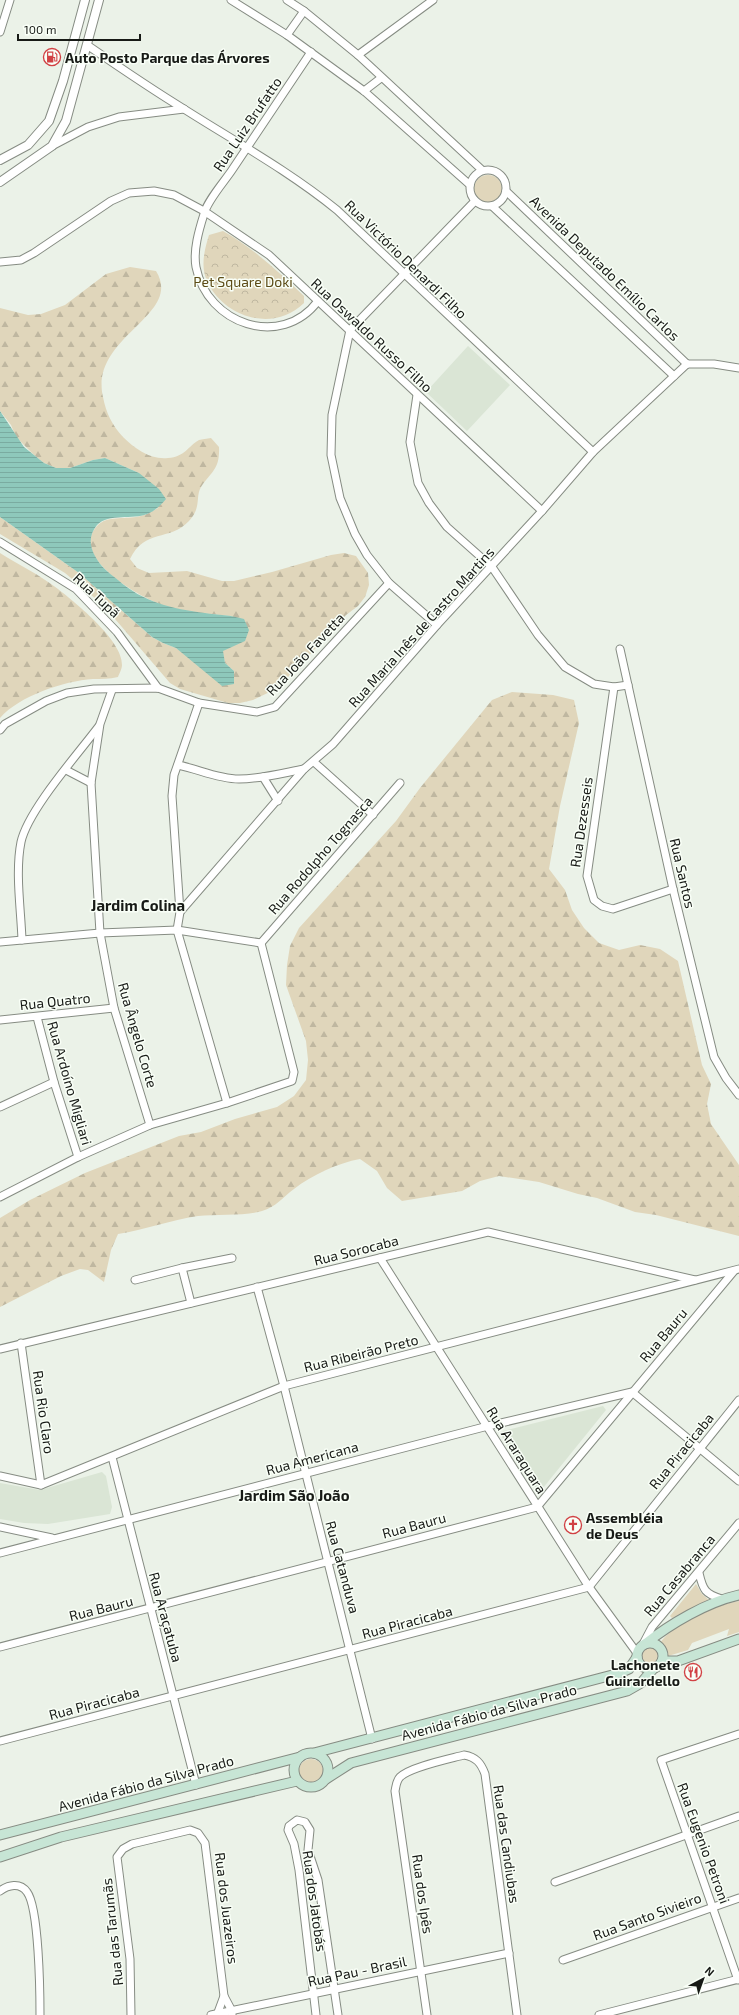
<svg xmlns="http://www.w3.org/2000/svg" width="739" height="2015" font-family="'Exo 2',sans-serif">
<defs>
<pattern id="forest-firs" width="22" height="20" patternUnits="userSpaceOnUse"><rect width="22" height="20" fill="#e0d6bb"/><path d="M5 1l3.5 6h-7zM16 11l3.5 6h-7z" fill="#bfb7a0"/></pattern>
<pattern id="park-crowns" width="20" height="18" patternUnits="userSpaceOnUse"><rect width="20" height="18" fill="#e0d6bb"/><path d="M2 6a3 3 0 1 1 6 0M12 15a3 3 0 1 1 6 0" fill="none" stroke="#bfb7a0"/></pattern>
<pattern id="water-rules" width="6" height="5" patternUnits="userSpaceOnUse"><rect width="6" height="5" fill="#8ec8bb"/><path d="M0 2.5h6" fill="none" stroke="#7aaba0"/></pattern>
</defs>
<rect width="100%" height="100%" fill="#ebf2e8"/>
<!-- built -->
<g fill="#dae5d5">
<polygon points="468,346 510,385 467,431 426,392"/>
<polygon points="603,1406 606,1410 543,1488 536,1488 501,1435 503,1431"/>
<polygon points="102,1472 106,1476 112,1507 110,1514 48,1524 24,1523 0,1519 0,1483 40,1490"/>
</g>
<!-- grass -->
<g fill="#e0d6bb">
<circle cx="488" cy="189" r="14"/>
<polygon points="696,1584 702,1594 709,1600 672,1618 670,1616"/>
<path d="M 739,1601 L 739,1632 L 727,1636 L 729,1629 L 692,1643 L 688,1650 L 668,1656 L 660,1643 C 674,1623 715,1605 739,1601 Z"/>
<circle cx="650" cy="1656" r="8"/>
<circle cx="311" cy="1771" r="12"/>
</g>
<!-- forest -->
<g fill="url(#forest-firs)">
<path d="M 130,267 L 156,271 C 184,316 89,336 103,397 C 106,413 112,425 123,437 C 135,449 151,460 168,458 C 185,457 188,446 199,440 C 202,439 207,439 211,438 L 219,447 C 220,469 212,471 201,487 C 195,497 202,507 189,521 C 169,542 145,528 130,559 L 137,568 L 149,573 L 187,571 L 222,581 L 234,581 L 272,572 L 331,555 L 344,553 L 356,556 L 368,573 L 369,585 L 365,597 L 358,606 L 346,615 L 303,662 L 276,689 L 253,700 L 240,703 L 228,703 L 180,689 L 170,683 L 103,605 L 65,573 L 0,534 L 0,517 L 79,573 L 152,637 L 163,643 L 176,648 L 186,655 L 234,671 L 225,663 L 222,650 L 231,616 C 211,614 188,613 168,607 C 144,600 66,557 98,525 C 107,516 124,519 136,517 C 144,516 151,512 158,508 L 139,473 L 105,458 L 93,460 L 70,468 L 56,468 L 44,463 L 34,455 L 16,437 L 11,425 L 0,411 L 0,308 L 28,315 L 41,314 L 65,305 L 106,274 Z"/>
<path d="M 0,553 C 19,565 40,575 58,589 C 76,603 123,641 122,665 C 122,669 119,674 118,677 C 109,679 102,679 93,679 C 64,681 19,696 0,718 Z"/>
<path d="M 512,692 L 553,695 L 574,700 L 579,723 L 560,806 L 549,869 L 565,890 L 572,910 L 584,928 L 599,943 L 619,950 L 640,945 L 660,949 L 678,961 L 702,1065 L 711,1084 L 707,1104 L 711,1124 L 739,1165 L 739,1236 L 656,1215 L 635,1212 L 597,1198 L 578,1194 L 539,1182 L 499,1176 L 480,1181 L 462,1191 L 402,1201 L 387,1188 L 377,1171 L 360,1159 C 338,1163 312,1175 294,1189 C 283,1197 276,1207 262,1211 C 246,1216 216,1214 198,1216 C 170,1220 145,1230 118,1234 L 111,1250 L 104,1282 L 88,1270 L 80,1269 L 61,1276 L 0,1307 L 0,1218 L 30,1200 L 85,1173 L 179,1136 L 201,1132 L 235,1119 L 277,1107 L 294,1096 L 306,1080 L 308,1060 L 306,1041 L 286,985 L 287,965 L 290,946 L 299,928 L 396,821 L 420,788 L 492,700 Z"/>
</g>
<!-- park -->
<path fill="url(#park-crowns)" d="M 223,231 C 253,248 279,272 304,296 L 304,303 C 275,332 226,319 208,283 C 200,268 204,251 209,235 Z"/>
<!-- water -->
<path fill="url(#water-rules)" d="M 0,411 L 24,447 L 44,463 L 56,468 L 70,468 L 93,460 L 105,458 L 139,473 L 159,489 L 166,499 C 161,505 155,511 147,514 C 133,520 109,513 97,525 C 89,535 89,545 95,556 C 100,566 109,573 118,580 C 143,602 172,609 205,613 C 218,615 231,615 244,619 L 249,630 L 245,641 L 223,651 L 225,663 L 234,671 L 234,684 L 222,686 L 176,648 L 163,643 L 152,637 L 79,573 L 0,517 Z"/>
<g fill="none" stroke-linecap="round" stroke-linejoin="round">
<!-- minor casing -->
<g stroke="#868c83" stroke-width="9">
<g id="minor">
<polyline points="231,0 287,35 364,91 470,185"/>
<polyline points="287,0 304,11 358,55 482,170"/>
<polyline points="0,32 10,0"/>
<polyline points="287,35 304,11"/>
<path d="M 87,45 C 119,67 151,89 184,109 C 236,142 289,171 337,210 L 593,452"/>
<path d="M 311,52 C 285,91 258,131 232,170 C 224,182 207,201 204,214 C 199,230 193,250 196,267 C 207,324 281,350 318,301"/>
<polyline points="358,55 433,0"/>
<polyline points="364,91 381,78"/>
<polyline points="52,146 88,127 119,117 184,109"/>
<circle cx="488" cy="188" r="18"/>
<polyline points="506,191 687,364"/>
<polyline points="492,206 674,376"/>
<polyline points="0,262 21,260 34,253 111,201 129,193 154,191 174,195 204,211 269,255 542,511"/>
<polyline points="687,364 714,364 739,368"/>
<polyline points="417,395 410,442 418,483 429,503 447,527 492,567 538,635 565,667 594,684 614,687 628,685"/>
<polyline points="0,542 76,589 117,632 158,688"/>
<polyline points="437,625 389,583 367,555 355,534 340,498 331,455 332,415 350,330 475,201"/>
<polyline points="620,649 673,889 714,1057 726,1078 739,1095"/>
<polyline points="614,687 587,876 594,900 602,906 613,909 673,889"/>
<polyline points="112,690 100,724 91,783 100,933 114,1008 150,1125"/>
<polyline points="199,703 174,775 172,796 180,912 177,930 227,1103"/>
<polyline points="0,730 5,724 46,701 67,693 94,689 158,688 199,703 257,712 275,707 389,583"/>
<polyline points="314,762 373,815"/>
<path d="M 178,765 C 198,769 218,779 239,779 C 261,779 283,773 304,769"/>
<polyline points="66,770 91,783"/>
<polyline points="263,777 278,801"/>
<polyline points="180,912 304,769 333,744 437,625 542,511 593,452 687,364"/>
<path d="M 22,940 C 21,910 15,872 21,842 C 28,810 78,754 99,726"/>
<polyline points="0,942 100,933 177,930 261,943"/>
<polyline points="261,943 400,783"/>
<polyline points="37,1017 54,1082 78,1157"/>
<polyline points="0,1020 114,1008"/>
<polyline points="0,1107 54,1082"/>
<polyline points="0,1197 78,1157 150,1125 227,1103 292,1081 294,1072 261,943"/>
<polyline points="380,1258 589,1587 637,1653"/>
<polyline points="182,1268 232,1258"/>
<polyline points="135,1280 182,1268 191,1303"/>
<polyline points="257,1287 284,1386 372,1739"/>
<polyline points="21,1343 41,1485"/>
<polyline points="0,1349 488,1232 695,1280"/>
<polyline points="112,1457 196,1785"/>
<polyline points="0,1476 41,1485 284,1386 739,1269"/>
<polyline points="0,1527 52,1538"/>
<polyline points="0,1553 488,1426 632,1392 739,1481"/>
<path d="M 699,1573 C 703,1590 705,1594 722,1599"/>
<polyline points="642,1646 652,1627 739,1523"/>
<polyline points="0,1647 537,1507 734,1271"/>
<polyline points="0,1741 589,1587 739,1400"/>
<polyline points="555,1882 739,1816"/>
<path d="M 0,1891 C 8,1885 20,1882 27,1892 C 39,1908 40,1992 40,2015"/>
<polyline points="563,1960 739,1898"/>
<polyline points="738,1980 661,1760 739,1734"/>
<polyline points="131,2015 130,1959 117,1857 123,1849 132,1844 190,1830 198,1833 205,1843 224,1996 232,2011 232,2015"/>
<polyline points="211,2015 509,1953"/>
<polyline points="217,2015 224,1996"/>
<polyline points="316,2015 299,1870 294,1844 288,1830 289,1826 297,1820 305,1822 310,1830 308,1850 318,1880 338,2015"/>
<path d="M 427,2015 L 395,1791 C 396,1787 396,1781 400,1777 C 410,1767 449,1759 464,1755 C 476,1757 481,1763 485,1774 L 517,2015"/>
<polyline points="599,2015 739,1979"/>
</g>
</g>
<!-- tertiary casing -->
<g stroke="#868c83" stroke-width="10">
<g id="tertiary">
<polyline points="0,160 28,145 49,121 63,81 85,0"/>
<polyline points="0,182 52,146 66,121 99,0"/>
</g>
</g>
<!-- secondary casing -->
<g stroke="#868c83" stroke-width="11">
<g id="secondary">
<circle cx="650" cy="1656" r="13"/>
<path d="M 645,1644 C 670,1624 707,1602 739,1595"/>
<polyline points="662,1661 678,1661 739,1639"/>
<circle cx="311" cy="1770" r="17"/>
<polyline points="314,1753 620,1673 629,1669 637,1657"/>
<polyline points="326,1779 351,1763 627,1691 641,1683 654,1668"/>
<polyline points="0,1835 300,1757"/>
<polyline points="0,1857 61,1837 297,1781"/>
</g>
</g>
<!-- minor -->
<use href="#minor" stroke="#fff" stroke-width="7"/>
<!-- tertiary -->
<use href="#tertiary" stroke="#fff" stroke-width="8"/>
<!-- secondary -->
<use href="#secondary" stroke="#c7e5d5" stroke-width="9"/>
</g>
<!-- icons -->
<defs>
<g id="fuel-ring" transform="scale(0.9)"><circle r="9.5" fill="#f9fff7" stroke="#d14144" stroke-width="1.5"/><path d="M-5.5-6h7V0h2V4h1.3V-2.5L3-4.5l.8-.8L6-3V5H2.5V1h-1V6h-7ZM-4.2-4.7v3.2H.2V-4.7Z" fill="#d14144"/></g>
<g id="church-ring" transform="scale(0.9)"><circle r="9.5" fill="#f9fff7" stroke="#d14144" stroke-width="1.5"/><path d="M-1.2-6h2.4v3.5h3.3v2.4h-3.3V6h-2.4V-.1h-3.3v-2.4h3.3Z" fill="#d14144"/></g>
<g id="restaurant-ring" transform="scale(0.9)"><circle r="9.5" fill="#f9fff7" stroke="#d14144" stroke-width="1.5"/><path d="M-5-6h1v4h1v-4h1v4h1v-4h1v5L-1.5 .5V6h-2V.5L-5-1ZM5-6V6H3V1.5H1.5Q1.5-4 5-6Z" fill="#d14144"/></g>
</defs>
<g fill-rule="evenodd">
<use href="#fuel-ring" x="52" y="57"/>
<use href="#church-ring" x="573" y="1525"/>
<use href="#restaurant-ring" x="693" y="1672"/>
</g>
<g text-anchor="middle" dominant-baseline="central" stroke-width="3" stroke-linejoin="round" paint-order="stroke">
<!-- poi labels -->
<g font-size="14" font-weight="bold" fill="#171a16" stroke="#f9fff7" text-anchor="start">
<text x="65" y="57">Auto Posto Parque das Árvores</text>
<text x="586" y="1517">Assembléia<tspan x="586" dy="16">de Deus</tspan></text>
<text x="680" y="1664" text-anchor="end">Lachonete<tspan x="680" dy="16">Guirardello</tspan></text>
</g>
<!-- street labels -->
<g font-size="14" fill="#171a16" stroke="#f9fff7">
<text transform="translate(247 124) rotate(-56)">Rua Luiz Brufatto</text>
<text transform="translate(406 259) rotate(44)">Rua Victório Denardi Filho</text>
<text transform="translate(605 268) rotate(44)">Avenida Deputado Emílio Carlos</text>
<text transform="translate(372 335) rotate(43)">Rua Oswaldo Russo Filho</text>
<text transform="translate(97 595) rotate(43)">Rua Tupã</text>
<text transform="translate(421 627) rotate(-48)">Rua Maria Inês de Castro Martins</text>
<text transform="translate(305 654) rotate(-47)">Rua João Favetta</text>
<text transform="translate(581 822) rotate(-82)">Rua Dezesseis</text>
<text transform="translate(320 855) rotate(-49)">Rua Rodolpho Tognasca</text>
<text transform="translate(683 873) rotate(77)">Rua Santos</text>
<text transform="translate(55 1001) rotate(-6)">Rua Quatro</text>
<text transform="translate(138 1035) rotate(74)">Rua Ângelo Corte</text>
<text transform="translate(70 1083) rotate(74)">Rua Ardoíno Migliari</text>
<text transform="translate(356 1250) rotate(-14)">Rua Sorocaba</text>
<text transform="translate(663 1335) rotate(-50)">Rua Bauru</text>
<text transform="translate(361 1353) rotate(-14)">Rua Ribeirão Preto</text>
<text transform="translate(44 1412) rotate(82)">Rua Rio Claro</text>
<text transform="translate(517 1450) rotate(58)">Rua Araraquara</text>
<text transform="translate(681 1451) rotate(-51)">Rua Piracicaba</text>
<text transform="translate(312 1458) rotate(-15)">Rua Americana</text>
<text transform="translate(414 1525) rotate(-15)">Rua Bauru</text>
<text transform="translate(343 1567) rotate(75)">Rua Catanduva</text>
<text transform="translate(679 1575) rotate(-50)">Rua Casabranca</text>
<text transform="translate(101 1608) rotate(-14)">Rua Bauru</text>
<text transform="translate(166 1617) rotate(75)">Rua Araçatuba</text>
<text transform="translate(407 1622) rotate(-15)">Rua Piracicaba</text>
<text transform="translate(94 1703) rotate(-15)">Rua Piracicaba</text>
<text transform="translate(489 1712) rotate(-15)">Avenida Fábio da Silva Prado</text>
<text transform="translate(146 1783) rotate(-15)">Avenida Fábio da Silva Prado</text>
<text transform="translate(704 1843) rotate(70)">Rua Eugenio Petroni</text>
<text transform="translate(507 1844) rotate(82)">Rua das Candiubas</text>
<text transform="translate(423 1894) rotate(82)">Rua dos Ipês</text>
<text transform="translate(315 1901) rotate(82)">Rua dos Jatobás</text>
<text transform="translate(227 1908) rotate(83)">Rua dos Juazeiros</text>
<text transform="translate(647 1916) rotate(-20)">Rua Santo Sivieiro</text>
<text transform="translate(112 1932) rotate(-96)">Rua das Tarumãs</text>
<text transform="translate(357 1971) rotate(-12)">Rua Pau - Brasil</text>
</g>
<!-- park labels -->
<g font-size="14" fill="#5d4c17" stroke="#f9fff7">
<text x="243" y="281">Pet Square Doki</text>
</g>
<!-- neighbourhood labels -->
<g font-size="15" font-weight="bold" fill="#171a16" stroke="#f9fff7">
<text x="138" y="905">Jardim Colina</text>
<text x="294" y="1495">Jardim São João</text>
</g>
</g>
<!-- north arrow -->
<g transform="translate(703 1979) rotate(41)" stroke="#f9fff7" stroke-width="3" paint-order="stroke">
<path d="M0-3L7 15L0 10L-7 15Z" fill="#171a16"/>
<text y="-6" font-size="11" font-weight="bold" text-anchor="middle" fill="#171a16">N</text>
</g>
<!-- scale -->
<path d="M18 34v6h122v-6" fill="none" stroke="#171a16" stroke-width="2"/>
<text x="24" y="34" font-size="12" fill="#171a16" stroke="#f9fff7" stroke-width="3" paint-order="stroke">100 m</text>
</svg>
